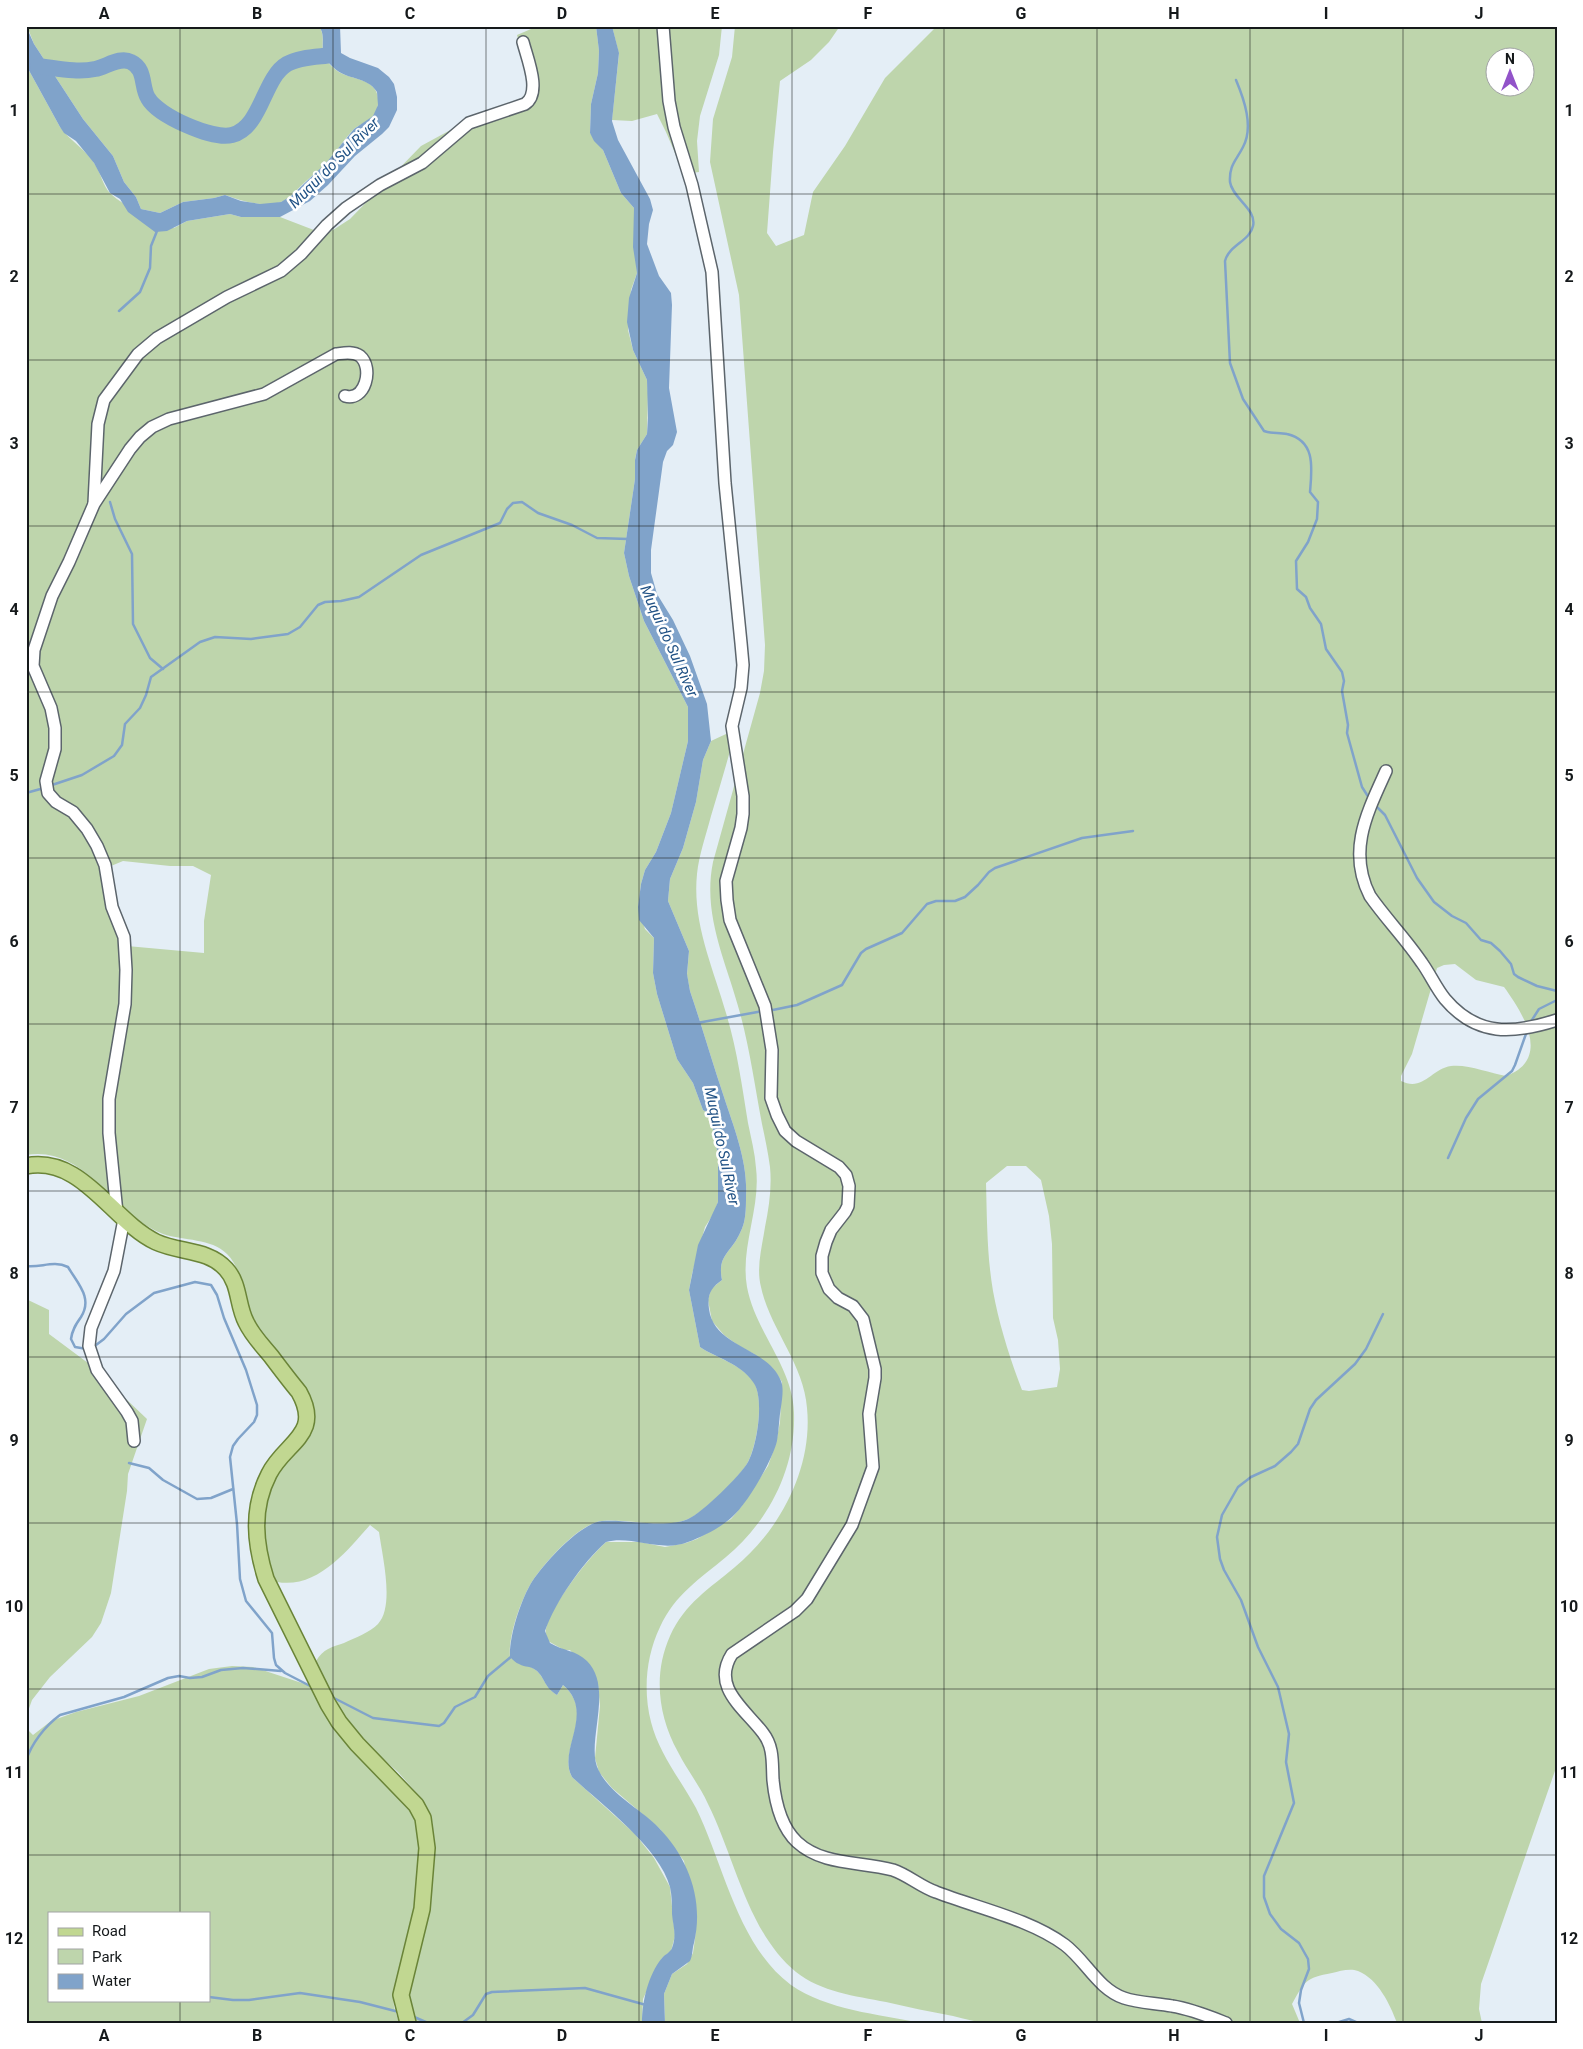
<svg xmlns="http://www.w3.org/2000/svg" width="1583" height="2049" font-family="Roboto,sans-serif">
<rect width="100%" height="100%" fill="#e4eef6"/>
<!-- green -->
<g fill="#bed5ac" fill-rule="evenodd">
<path d="M 27,26 L 319,26 C 329,41 313,52 336,70 C 348,80 376,77 378,98 C 379,104 377,111 373,116 C 368,122 360,124 354,129 C 344,139 337,152 327,162 C 320,170 310,177 302,185 C 295,191 290,199 281,202 C 263,208 242,201 225,195 L 214,198 L 183,202 L 160,213 L 141,209 L 136,197 L 124,182 L 113,156 L 83,119 L 34,44 Z"/>
<path d="M 538,26 L 596,26 L 599,51 L 598,73 L 591,104 L 590,133 L 603,150 L 621,193 L 634,208 L 637,273 L 631,290 L 628,330 L 633,350 L 647,380 L 648,393 L 647,434 L 637,450 L 635,459 L 635,479 L 624,553 L 629,576 L 644,621 L 688,707 L 688,741 L 671,813 L 656,852 L 645,870 L 641,884 L 638,907 L 645,929 L 654,938 L 653,973 L 657,994 L 677,1059 L 693,1083 L 703,1110 L 708,1113 L 715,1136 L 718,1157 L 718,1202 L 714,1213 L 705,1227 L 692,1274 L 689,1290 L 700,1347 C 718,1359 739,1363 753,1381 C 765,1397 757,1445 748,1462 C 741,1476 702,1514 688,1519 C 663,1530 628,1518 602,1521 C 579,1523 541,1566 530,1585 C 520,1603 508,1637 510,1657 C 519,1665 528,1663 537,1671 C 546,1680 545,1688 557,1695 L 563,1685 C 597,1714 557,1750 572,1777 L 635,1834 L 654,1858 L 670,1887 L 675,1936 L 671,1951 L 662,1958 L 648,1988 L 643,1999 L 642,2023 L 416,2023 L 411,2020 L 405,2003 L 418,1949 L 425,1932 L 429,1910 L 434,1845 L 432,1821 L 422,1799 L 398,1772 L 371,1748 L 333,1701 L 316,1661 C 323,1649 332,1647 344,1643 C 355,1638 370,1632 378,1624 C 395,1606 382,1555 379,1532 L 370,1525 C 346,1552 317,1589 277,1582 L 272,1572 L 266,1552 L 264,1520 L 267,1499 L 275,1477 L 314,1419 L 314,1413 L 312,1401 L 306,1391 L 252,1317 C 242,1298 244,1271 227,1254 C 211,1238 184,1241 163,1234 C 156,1231 146,1226 140,1221 C 105,1195 76,1146 26,1155 L 26,65 L 60,127 C 70,141 87,150 96,166 C 101,174 103,186 110,193 C 125,208 155,218 174,228 L 187,221 L 230,214 L 241,217 L 280,217 L 319,232 L 333,230 L 350,219 L 421,146 L 467,121 L 534,101 L 517,35 ZM 123,861 L 170,866 L 193,866 L 211,875 L 204,921 L 204,953 L 127,946 L 105,874 L 111,866 Z"/>
<polygon points="612,26 722,26 719,55 700,116 697,141 699,172 684,174 666,132 657,114 632,121 612,120 619,54"/>
<path d="M 735,26 L 840,26 L 829,42 L 811,60 L 780,81 L 773,152 L 767,233 L 776,246 L 804,235 L 813,192 L 845,146 L 885,78 L 937,26 L 1557,26 L 1557,1765 L 1481,1984 L 1479,2009 L 1482,2023 L 1397,2023 C 1390,2004 1378,1979 1358,1971 C 1350,1968 1340,1971 1332,1973 C 1305,1978 1305,1981 1292,2004 L 1300,2023 C 1230,2023 1161,2023 1092,2023 C 1057,2023 1022,2025 987,2023 C 976,2022 965,2019 953,2016 C 931,2012 908,2007 886,2002 C 855,1996 821,1992 796,1972 C 748,1933 735,1858 708,1804 C 700,1786 687,1770 678,1752 C 658,1716 653,1674 670,1636 C 685,1603 709,1589 735,1567 C 780,1530 813,1468 807,1408 C 804,1364 770,1329 761,1287 C 756,1267 762,1247 765,1227 C 769,1207 772,1187 770,1167 C 768,1152 765,1138 762,1124 C 755,1087 750,1050 740,1013 C 727,963 702,916 713,862 L 760,693 L 764,671 L 765,645 L 739,295 L 710,162 L 713,119 L 732,57 ZM 1496,58 L 1526,58 L 1526,88 L 1496,88 ZM 1455,964 L 1476,980 L 1504,987 C 1523,1013 1552,1059 1506,1076 C 1489,1073 1468,1064 1451,1066 C 1431,1069 1423,1092 1401,1081 L 1401,1076 L 1412,1054 L 1437,968 L 1444,965 ZM 1007,1166 L 1026,1166 L 1041,1180 L 1049,1216 L 1052,1244 L 1053,1318 L 1058,1340 L 1060,1369 L 1057,1387 L 1029,1391 L 1022,1390 C 1010,1359 999,1324 993,1291 C 987,1256 987,1219 986,1183 Z"/>
<path d="M 726,734 L 734,736 C 727,763 719,789 711,816 C 706,835 699,855 697,874 C 692,923 713,967 726,1013 C 737,1049 742,1086 748,1123 C 751,1138 755,1153 756,1168 C 761,1208 740,1247 747,1287 C 755,1331 793,1367 794,1413 C 796,1469 768,1522 726,1557 C 700,1579 675,1594 660,1627 C 646,1656 643,1691 651,1722 C 659,1754 681,1780 696,1808 C 724,1865 738,1946 791,1985 C 827,2010 878,2014 920,2023 L 665,2023 L 664,1994 L 672,1974 L 687,1964 L 693,1953 L 695,1939 L 696,1927 L 684,1861 L 660,1829 L 612,1788 L 599,1772 L 595,1758 L 600,1706 L 598,1684 L 570,1650 L 564,1650 L 548,1641 C 547,1637 545,1633 546,1629 C 549,1608 589,1557 606,1542 L 640,1542 L 665,1547 L 686,1543 L 697,1539 L 731,1519 L 741,1507 L 768,1466 L 776,1443 L 780,1422 L 782,1382 L 777,1374 L 754,1354 L 739,1346 L 724,1335 L 712,1321 L 708,1300 L 711,1289 L 722,1280 C 717,1255 731,1253 740,1233 C 746,1222 746,1209 746,1196 C 748,1162 734,1128 724,1097 C 712,1062 702,1026 690,991 L 687,975 L 689,951 L 668,901 L 670,879 L 683,848 L 696,802 L 703,760 L 711,741 Z"/>
<polygon points="26,1299 49,1310 49,1334 88,1363 147,1419 128,1474 127,1491 111,1593 101,1623 92,1637 50,1677 32,1700 26,1717"/>
<path d="M 232,1666 L 253,1667 L 314,1687 L 374,1766 L 419,1821 L 419,1888 L 393,1994 L 394,2007 L 399,2023 L 26,2023 L 26,1728 L 33,1735 L 51,1721 L 76,1712 L 139,1696 L 209,1669 ZM 49,1913 L 209,1913 L 209,2000 L 49,2000 Z"/>
</g>
<!-- water -->
<g fill="#80a3ca">
<path d="M 26,26 L 34,44 L 83,119 L 113,156 L 124,182 L 136,197 L 141,209 L 160,213 L 183,202 L 214,198 L 225,195 L 241,201 L 260,204 L 281,202 L 291,196 L 326,163 L 354,129 L 373,116 L 378,105 L 377,92 C 367,76 346,80 334,68 C 314,50 329,41 319,26 L 340,26 L 341,53 L 350,58 L 378,68 L 389,77 L 394,84 L 397,97 L 397,110 L 389,127 L 382,134 L 355,156 L 328,185 L 310,201 L 280,217 L 241,217 L 230,214 L 187,221 L 167,231 L 155,232 L 128,212 L 120,199 L 110,193 L 94,163 L 76,141 L 64,133 L 60,127 L 26,65 Z"/>
<path d="M 596,26 L 612,26 L 619,53 L 612,121 L 618,140 L 650,199 L 653,210 L 649,224 L 647,244 L 659,276 L 671,293 L 672,305 L 669,388 L 677,432 L 673,445 L 667,451 L 663,462 L 651,550 L 651,573 L 657,594 L 673,620 L 690,656 L 707,704 L 711,741 L 703,760 L 696,802 L 683,848 L 670,879 L 668,901 L 689,951 L 687,974 L 690,991 C 702,1026 712,1062 724,1097 C 734,1128 748,1162 746,1196 C 746,1209 746,1222 740,1233 C 731,1253 717,1255 722,1280 C 711,1288 707,1294 709,1309 C 714,1348 768,1347 781,1381 C 784,1388 782,1400 781,1407 C 779,1418 779,1429 777,1441 C 772,1461 747,1505 731,1518 C 720,1528 702,1537 688,1542 C 661,1553 632,1535 606,1542 C 583,1562 555,1602 545,1631 L 550,1643 C 563,1651 576,1650 587,1661 C 615,1689 584,1745 599,1771 C 612,1796 641,1809 659,1828 C 689,1859 704,1901 694,1943 C 692,1949 693,1955 690,1961 L 672,1974 L 664,1994 L 665,2023 L 642,2023 C 642,2002 648,1975 662,1958 C 665,1954 670,1953 672,1948 C 677,1935 673,1926 672,1914 C 672,1905 672,1896 670,1887 C 660,1848 601,1804 572,1777 C 557,1750 596,1713 563,1685 L 557,1695 C 544,1687 546,1680 537,1671 C 530,1665 526,1668 519,1664 C 516,1663 513,1660 510,1657 C 509,1637 520,1603 530,1585 C 541,1566 580,1523 602,1521 C 628,1519 664,1529 688,1519 C 702,1513 740,1476 748,1462 C 757,1446 765,1397 753,1382 C 740,1363 718,1359 700,1347 L 689,1290 L 698,1245 L 718,1202 L 718,1157 L 715,1136 L 708,1113 L 703,1110 L 693,1083 L 677,1059 L 657,994 L 653,973 L 654,938 L 639,920 L 638,907 L 641,884 L 645,870 L 656,852 L 671,813 L 688,741 L 688,707 L 644,621 L 629,576 L 624,553 L 635,479 L 635,460 L 637,450 L 647,434 L 648,418 L 647,380 L 633,350 L 627,322 L 629,298 L 637,273 L 633,247 L 634,208 L 621,193 L 603,150 L 594,141 L 590,133 L 591,104 L 598,73 L 599,51 Z"/>
</g>
<g fill="none" stroke-linecap="round" stroke-linejoin="round">
<!-- stream -->
<g stroke="#80a3ca" stroke-width="2.5">
<path d="M 1236,80 C 1244,99 1254,127 1243,147 C 1236,161 1229,165 1230,182 C 1232,198 1257,209 1253,226 C 1250,241 1229,245 1225,261 L 1230,363 L 1243,399 L 1264,431 C 1271,434 1280,432 1287,434 C 1316,441 1312,468 1310,492 L 1318,502 L 1317,519 L 1308,542 L 1296,561 L 1297,589 L 1306,597 L 1310,608 L 1321,624 L 1326,649 L 1342,672 L 1344,681 L 1342,691 L 1348,725 L 1347,733 L 1362,787 L 1369,798"/>
<polyline points="119,311 140,292 150,268 151,246 157,231"/>
<polyline points="110,502 115,519 132,554 133,624 150,658 163,669"/>
<polyline points="49,786 82,775 114,756 122,745 125,724 140,708 146,695 151,677 200,642 215,637 251,639 288,634 300,627 318,605 325,602 341,601 359,597 421,555 500,523 507,509 513,503 522,502 538,513 572,525 597,538 628,539"/>
<polyline points="26,793 44,788"/>
<polyline points="1374,804 1385,815 1417,878 1434,902 1452,916 1466,923 1481,940 1491,943 1500,951 1511,964 1514,974 1518,977 1537,986 1557,991"/>
<polyline points="768,1011 797,1005 842,985 861,953 866,949 902,933 927,904 936,901 955,901 965,897 978,885 989,872 995,868 1082,838 1133,831"/>
<polyline points="697,1023 763,1011"/>
<polyline points="1530,1023 1539,1009 1557,1000"/>
<polyline points="1448,1158 1466,1118 1478,1099 1512,1071 1515,1065 1527,1031"/>
<path d="M 26,1266 C 41,1268 53,1260 68,1267 C 78,1284 93,1298 81,1317 C 76,1324 72,1330 71,1339 L 75,1347 L 87,1349"/>
<polyline points="92,1348 104,1339 126,1314 154,1293 195,1282 211,1285 217,1295 224,1318 246,1370 257,1405 257,1415 254,1422 238,1439 233,1446 230,1457 237,1524 240,1579 246,1601 272,1633 274,1658 276,1665 285,1673 314,1688"/>
<polyline points="129,1463 149,1468 163,1480 197,1499 211,1498 233,1489"/>
<polyline points="332,1697 373,1718 439,1726 444,1723 455,1707 475,1697 488,1676 512,1656"/>
<path d="M 26,1761 C 31,1744 45,1726 60,1715 L 124,1697 L 168,1678 L 179,1676 L 190,1678 L 202,1677 L 221,1670 L 243,1668 L 281,1671"/>
<polyline points="209,1997 233,2000 249,2000 300,1993 360,2002 399,2012"/>
<polyline points="412,2016 428,2023"/>
<polyline points="462,2023 473,2015 486,1994 492,1992 585,1988 646,2005"/>
<polyline points="1304,2023 1299,2003 1301,1990 1309,1969 1308,1959 1299,1943 1281,1929 1270,1914 1264,1897 1264,1876 1294,1803 1286,1762 1289,1734 1278,1687 1258,1647 1241,1600 1224,1570 1220,1559 1217,1537 1222,1515 1238,1487 1251,1477 1275,1466 1291,1452 1298,1444 1310,1409 1316,1400 1355,1364 1366,1349 1383,1314"/>
<polyline points="1336,2023 1349,2019 1358,2023"/>
</g>
<!-- river -->
<path stroke="#80a3ca" stroke-width="16" d="M 38,66 C 56,68 77,73 95,69 C 106,67 120,56 131,62 C 146,69 141,87 148,98 C 158,116 213,140 232,135 C 262,127 263,78 287,64 C 299,57 318,57 332,55"/>
<!-- minor casing -->
<g stroke="#5c656c" stroke-width="14">
<g id="minor">
<path d="M 663,26 L 669,101 L 674,127 L 692,185 L 712,272 L 725,483 L 741,643 L 743,665 L 741,688 L 732,726 L 743,796 L 743,814 L 741,828 L 726,881 L 727,900 L 730,920 L 765,1006 L 772,1050 L 771,1098 L 777,1115 L 785,1131 L 796,1141 L 839,1167 L 846,1175 L 849,1186 L 848,1206 L 845,1212 L 831,1230 L 826,1242 L 822,1256 L 822,1273 L 829,1289 L 838,1298 L 853,1306 L 863,1319 L 875,1369 L 875,1378 L 869,1414 L 873,1467 L 852,1525 L 807,1599 L 795,1611 L 732,1654 C 711,1687 744,1708 763,1733 C 774,1747 772,1763 773,1780 C 775,1800 781,1827 797,1842 C 823,1866 860,1861 893,1870 C 908,1875 921,1887 936,1892 C 977,1908 1030,1919 1065,1945 C 1086,1961 1098,1989 1124,1998 C 1138,2003 1157,2003 1172,2006 C 1191,2009 1208,2016 1226,2023"/>
<path d="M 94,503 L 98,424 L 104,400 L 138,354 L 157,338 L 227,297 L 281,271 L 301,254 L 327,225 L 346,208 L 380,185 L 422,163 L 469,123 L 525,104 C 542,93 527,58 523,42"/>
<path d="M 1386,771 C 1367,813 1347,851 1370,896 C 1386,919 1406,939 1422,963 C 1430,974 1436,988 1445,999 C 1477,1037 1513,1034 1557,1020"/>
<path d="M 117,1213 L 109,1133 L 109,1099 L 125,1004 L 126,970 L 124,937 L 112,907 L 105,865 L 97,846 L 87,829 L 73,812 L 56,802 L 48,793 L 46,781 L 55,749 L 55,728 L 51,708 L 33,666 L 34,650 L 52,596 L 69,562 L 94,504 L 130,449 L 140,437 L 152,427 L 169,419 L 264,394 L 336,354 C 344,353 353,351 360,356 C 374,368 365,402 345,396"/>
<polyline points="124,1219 114,1271 91,1328 89,1346 97,1370 127,1412 132,1421 134,1441"/>
</g>
</g>
<!-- major casing -->
<g stroke="#6a8438" stroke-width="18">
<path id="major" d="M 26,1166 C 82,1155 112,1221 156,1242 C 180,1253 208,1249 226,1269 C 240,1284 237,1305 246,1322 C 252,1335 262,1345 271,1356 C 280,1368 289,1380 299,1392 C 323,1435 285,1442 269,1474 C 251,1509 255,1544 266,1579 L 328,1704 L 339,1722 L 357,1744 L 416,1805 L 423,1818 L 427,1848 L 422,1909 L 401,1995 L 408,2023"/>
</g>
<!-- minor -->
<use href="#minor" stroke="#fff" stroke-width="11"/>
<!-- major -->
<use href="#major" stroke="#c1d791" stroke-width="15"/>
</g>
<!-- grid -->
<path fill="none" stroke="#15191b" stroke-width="1" stroke-opacity="0.55" d="M 180,26 L 180,1913M 333,26 L 333,2023M 486,26 L 486,2023M 639,26 L 639,2023M 792,26 L 792,2023M 944,26 L 944,2023M 1097,26 L 1097,2023M 1250,26 L 1250,2023M 1403,26 L 1403,2023M 26,194 L 1557,194M 26,360 L 1557,360M 26,526 L 1557,526M 26,692 L 1557,692M 26,858 L 1557,858M 26,1024 L 1557,1024M 26,1191 L 1557,1191M 26,1357 L 1557,1357M 26,1523 L 1557,1523M 26,1689 L 1557,1689M 26,1855 L 1557,1855M 180,2000 L 180,2023"/>
<g text-anchor="middle" dominant-baseline="central" stroke-width="5" stroke-linejoin="round" paint-order="stroke">
<!-- water labels -->
<g font-size="15" font-style="italic" fill="#215285" stroke="#fff">
<text transform="translate(334 163) rotate(-45)">Muqui do Sul River</text>
<text transform="translate(669 641) rotate(66)">Muqui do Sul River</text>
<text transform="translate(722 1146) rotate(78)">Muqui do Sul River</text>
</g>
</g>
<!-- border -->
<rect width="1583" height="2049" fill="none" stroke="#ffffff" stroke-width="55"/>
<!-- legend -->
<rect x="48" y="1912" width="162" height="90" fill="#ffffff" stroke="#a1a3a4"/>
<rect x="58" y="1928" width="25" height="8" fill="#c1d791" stroke="#a1a3a4"/>
<text x="92" y="1936" font-size="15" fill="#15191b">Road</text>
<rect x="58" y="1949" width="25" height="15" fill="#bed5ac" stroke="#a1a3a4"/>
<text x="92" y="1962" font-size="15" fill="#15191b">Park</text>
<rect x="58" y="1974" width="25" height="15" fill="#80a3ca" stroke="#a1a3a4"/>
<text x="92" y="1986" font-size="15" fill="#15191b">Water</text>
<!-- north arrow -->
<g transform="translate(1510 72)"><circle r="24" fill="#ffffff" stroke="#a1a3a4"/>
<path d="M0-4L9 19L0 12L-9 19Z" fill="#9253c9"/>
<text y="-8" font-size="14" font-weight="bold" text-anchor="middle" fill="#15191b">N</text>
</g>
<rect x="28" y="28" width="1528" height="1994" fill="none" stroke="#15191b" stroke-width="2"/>
<g font-size="16" text-anchor="middle" font-weight="bold" fill="#15191b">
<text x="104" y="19">A</text>
<text x="257" y="19">B</text>
<text x="410" y="19">C</text>
<text x="562" y="19">D</text>
<text x="715" y="19">E</text>
<text x="868" y="19">F</text>
<text x="1021" y="19">G</text>
<text x="1174" y="19">H</text>
<text x="1326" y="19">I</text>
<text x="1479" y="19">J</text>
<text x="14" y="116">1</text>
<text x="1569" y="116">1</text>
<text x="14" y="282">2</text>
<text x="1569" y="282">2</text>
<text x="14" y="449">3</text>
<text x="1569" y="449">3</text>
<text x="14" y="615">4</text>
<text x="1569" y="615">4</text>
<text x="14" y="781">5</text>
<text x="1569" y="781">5</text>
<text x="14" y="947">6</text>
<text x="1569" y="947">6</text>
<text x="14" y="1113">7</text>
<text x="1569" y="1113">7</text>
<text x="14" y="1279">8</text>
<text x="1569" y="1279">8</text>
<text x="14" y="1446">9</text>
<text x="1569" y="1446">9</text>
<text x="14" y="1612">10</text>
<text x="1569" y="1612">10</text>
<text x="14" y="1778">11</text>
<text x="1569" y="1778">11</text>
<text x="14" y="1944">12</text>
<text x="1569" y="1944">12</text>
<text x="104" y="2041">A</text>
<text x="257" y="2041">B</text>
<text x="410" y="2041">C</text>
<text x="562" y="2041">D</text>
<text x="715" y="2041">E</text>
<text x="868" y="2041">F</text>
<text x="1021" y="2041">G</text>
<text x="1174" y="2041">H</text>
<text x="1326" y="2041">I</text>
<text x="1479" y="2041">J</text>
</g>
</svg>
